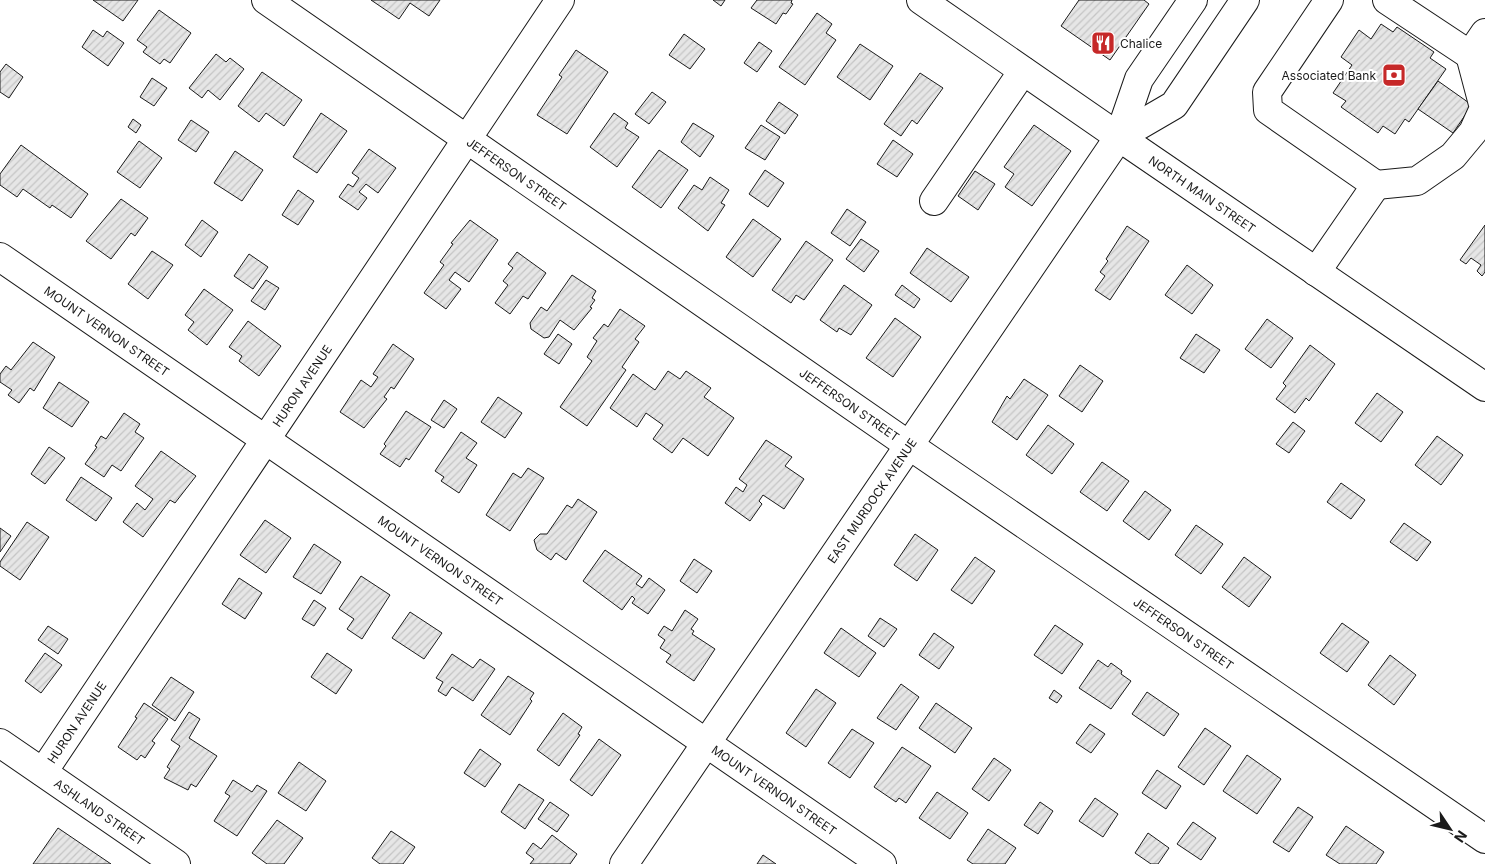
<svg xmlns="http://www.w3.org/2000/svg" width="1485" height="864" font-family="Inter,sans-serif">
<defs>
<pattern id="building-hatch" width="6" height="6" patternUnits="userSpaceOnUse" patternTransform="scale(1.25)"><rect width="6" height="6" fill="#e6e6e6"/><path d="M-1 1l2-2M0 6l6-6M5 7l2-2" fill="none" stroke="#c5c5c5"/></pattern>
</defs>
<rect width="100%" height="100%" fill="#fff"/>
<!-- building -->
<g fill="url(#building-hatch)" stroke="#1a1a1a">
<polygon points="93,0 138,0 123,21"/>
<polygon points="371,0 440,0 429,16 410,3 399,19"/>
<polygon points="713,0 725,0 721,6"/>
<polygon points="757,0 792,0 791,3 793,4 786,14 783,13 776,24 751,8"/>
<polygon points="1079,0 1144,0 1149,4 1110,60 1061,26"/>
<polygon points="159,10 191,33 170,63 164,59 160,64 143,52 147,47 137,40"/>
<polygon points="817,13 832,24 826,33 836,40 805,85 779,67"/>
<polygon points="1381,24 1393,32 1397,27 1434,52 1430,58 1446,69 1409,122 1405,119 1395,134 1383,126 1378,133 1341,107 1346,101 1333,93 1352,65 1341,57 1359,30 1371,39"/>
<polygon points="93,30 103,37 107,31 124,43 108,66 82,47"/>
<polygon points="684,34 705,49 690,69 669,55"/>
<polygon points="759,42 772,51 757,72 744,63"/>
<polygon points="860,44 893,66 870,100 837,77"/>
<polygon points="576,50 608,72 567,134 537,115 562,77 559,75"/>
<polygon points="216,54 226,62 230,58 244,69 220,100 208,90 202,98 189,88"/>
<polygon points="6,64 23,77 9,98 0,92 0,72"/>
<polygon points="262,72 302,100 284,126 266,113 259,122 238,106"/>
<polygon points="920,73 943,88 917,124 912,120 901,136 884,124"/>
<polygon points="152,78 167,88 154,106 140,97"/>
<polygon points="1438,81 1472,105 1453,133 1418,109"/>
<polygon points="652,92 666,102 649,124 635,114"/>
<polygon points="779,102 798,115 785,134 766,121"/>
<polygon points="321,113 347,131 317,173 293,157"/>
<polygon points="614,113 628,123 625,128 639,137 617,167 590,147"/>
<polygon points="133,119 141,125 136,133 128,127"/>
<polygon points="191,120 209,132 196,152 178,140"/>
<polygon points="693,123 714,136 700,157 681,142"/>
<polygon points="761,125 780,137 765,160 745,148"/>
<polygon points="1034,125 1071,151 1032,206 1005,187 1014,174 1004,167"/>
<polygon points="893,140 913,154 897,177 877,164"/>
<polygon points="139,141 162,158 140,188 117,172"/>
<polygon points="21,145 88,194 71,218 52,205 50,208 23,189 17,197 0,185 0,174"/>
<polygon points="369,149 396,168 378,193 366,184 359,192 367,198 358,210 339,197 348,184 353,187 359,178 352,173"/>
<polygon points="659,150 688,170 661,208 632,187"/>
<polygon points="235,151 263,170 242,201 214,183"/>
<polygon points="765,170 784,183 768,207 749,194"/>
<polygon points="975,171 995,184 978,210 958,196"/>
<polygon points="710,177 729,190 721,203 725,205 708,231 678,208 694,185 702,190"/>
<polygon points="298,190 314,201 298,225 282,215"/>
<polygon points="121,199 148,218 135,236 131,233 111,259 86,241"/>
<polygon points="847,209 866,222 850,246 831,233"/>
<polygon points="753,219 781,239 753,277 726,257"/>
<polygon points="202,220 218,232 201,257 185,245"/>
<polygon points="470,220 498,240 469,282 455,272 449,280 461,289 446,309 424,293 444,265 440,262 453,244 451,243"/>
<polygon points="1485,225 1485,272 1482,276 1477,271 1481,265 1471,258 1466,264 1460,260"/>
<polygon points="1127,226 1149,241 1110,300 1095,290 1105,276 1100,272 1108,261 1106,259"/>
<polygon points="861,239 879,251 864,272 846,259"/>
<polygon points="806,241 833,260 804,300 796,295 791,303 772,290"/>
<polygon points="927,248 969,277 951,302 910,273"/>
<polygon points="152,251 173,265 148,299 128,284"/>
<polygon points="517,252 546,273 528,299 523,296 510,314 495,303 508,285 503,281 513,268 508,264"/>
<polygon points="249,254 268,267 253,289 234,276"/>
<polygon points="1187,265 1213,285 1192,314 1165,295"/>
<polygon points="572,275 596,291 592,298 595,300 590,307 592,308 574,330 560,320 549,337 544,338 531,329 530,323 541,307 547,311"/>
<polygon points="266,280 279,288 265,310 251,301"/>
<polygon points="844,285 872,305 851,335 839,328 837,332 820,320"/>
<polygon points="902,285 920,299 914,308 895,295"/>
<polygon points="204,289 233,310 207,345 188,330 194,322 185,315"/>
<polygon points="620,309 645,326 635,339 639,342 622,367 626,370 587,426 560,407 592,361 587,357 597,341 593,338 604,324 608,327"/>
<polygon points="895,318 921,337 893,377 866,358"/>
<polygon points="1267,319 1293,338 1271,368 1245,349"/>
<polygon points="248,321 281,346 259,376 239,361 242,356 229,347"/>
<polygon points="558,334 572,344 559,364 544,354"/>
<polygon points="1196,334 1220,350 1204,373 1180,358"/>
<polygon points="33,342 55,357 34,391 30,388 19,403 8,395 12,390 0,382 0,374 6,366 11,370"/>
<polygon points="393,344 414,359 394,389 391,387 384,397 387,399 364,428 340,412 361,380 371,387 378,377 373,374"/>
<polygon points="1310,345 1335,364 1309,401 1306,398 1295,413 1276,399 1286,386 1283,383"/>
<polygon points="1080,365 1103,381 1082,412 1059,396"/>
<polygon points="668,371 680,379 686,371 711,388 704,397 734,418 708,456 683,438 672,453 653,439 663,425 646,413 637,427 610,408 633,374 655,390"/>
<polygon points="1024,379 1048,395 1017,440 992,422 1007,396 1010,399"/>
<polygon points="59,382 89,402 72,427 43,408"/>
<polygon points="1377,393 1403,412 1381,442 1355,423"/>
<polygon points="498,397 522,413 505,438 481,422"/>
<polygon points="444,400 457,409 444,428 431,420"/>
<polygon points="406,411 431,427 409,460 406,458 400,467 380,454 386,446 384,444"/>
<polygon points="124,413 140,424 135,432 144,438 121,471 112,465 104,477 85,464 97,447 95,446 101,436 106,439"/>
<polygon points="1293,422 1305,431 1289,453 1276,444"/>
<polygon points="1048,425 1074,444 1052,474 1026,455"/>
<polygon points="461,432 477,443 466,458 477,465 459,493 441,481 444,477 435,471"/>
<polygon points="1437,436 1463,455 1441,485 1415,465"/>
<polygon points="766,440 792,457 785,466 804,479 784,509 763,495 759,501 762,504 750,521 725,503 736,487 743,492 747,485 739,479"/>
<polygon points="49,447 65,458 45,484 31,474"/>
<polygon points="161,451 196,476 175,503 170,500 143,537 123,522 137,503 145,510 153,499 135,486"/>
<polygon points="1102,462 1129,481 1107,511 1080,492"/>
<polygon points="528,468 544,478 510,531 486,515 513,473 521,478"/>
<polygon points="81,477 112,498 96,521 66,500"/>
<polygon points="1341,483 1365,500 1351,519 1327,502"/>
<polygon points="1145,491 1171,510 1149,540 1123,521"/>
<polygon points="578,499 597,512 566,560 556,553 551,560 537,550 534,540 540,534 547,534 567,505 572,508"/>
<polygon points="265,520 291,538 266,573 240,555"/>
<polygon points="27,522 49,537 20,580 0,566 0,562"/>
<polygon points="1404,523 1431,542 1417,561 1390,542"/>
<polygon points="1196,525 1223,544 1201,574 1175,555"/>
<polygon points="0,528 11,536 0,552"/>
<polygon points="915,534 938,550 917,581 894,565"/>
<polygon points="314,544 341,562 321,594 293,577"/>
<polygon points="605,550 642,576 636,584 642,588 649,578 665,590 648,614 632,603 635,599 632,596 622,610 583,581"/>
<polygon points="975,557 995,571 972,604 951,590"/>
<polygon points="1244,557 1271,577 1249,607 1222,587"/>
<polygon points="694,559 712,571 697,593 680,581"/>
<polygon points="361,576 390,595 362,639 347,629 354,619 339,609"/>
<polygon points="239,578 262,593 245,619 222,604"/>
<polygon points="314,600 326,608 314,626 302,619"/>
<polygon points="685,610 698,619 691,629 694,631 692,634 715,649 694,681 666,662 671,655 660,648 665,640 658,635 664,626 672,631"/>
<polygon points="410,612 442,633 424,659 392,638"/>
<polygon points="880,618 897,629 884,647 868,636"/>
<polygon points="1342,623 1369,642 1347,672 1320,653"/>
<polygon points="1055,625 1083,644 1062,674 1034,655"/>
<polygon points="48,626 68,639 58,654 38,640"/>
<polygon points="841,628 876,653 859,677 824,653"/>
<polygon points="934,633 954,647 939,669 919,655"/>
<polygon points="45,653 62,665 41,693 25,681"/>
<polygon points="327,653 352,670 336,694 311,677"/>
<polygon points="452,654 473,668 480,659 495,669 473,701 452,687 446,696 438,691 443,682 436,678"/>
<polygon points="1390,655 1416,675 1394,705 1368,685"/>
<polygon points="1098,660 1108,667 1111,663 1122,671 1121,674 1131,681 1111,709 1079,688"/>
<polygon points="508,676 534,693 530,699 532,701 510,735 481,715"/>
<polygon points="171,677 194,692 175,721 152,705"/>
<polygon points="901,684 919,697 896,730 877,718"/>
<polygon points="816,689 836,703 806,747 786,733"/>
<polygon points="1054,690 1062,696 1057,703 1049,698"/>
<polygon points="1147,692 1179,714 1164,736 1132,714"/>
<polygon points="144,703 168,719 152,741 155,743 145,758 141,755 137,760 118,747 137,718 135,717"/>
<polygon points="936,703 972,728 955,753 919,728"/>
<polygon points="189,712 200,719 189,738 217,756 196,787 191,784 188,790 164,778 170,769 167,767 180,746 171,740"/>
<polygon points="563,713 582,727 578,734 580,735 559,766 537,750"/>
<polygon points="1090,724 1105,734 1091,753 1076,743"/>
<polygon points="1205,728 1231,746 1204,785 1178,767"/>
<polygon points="852,729 874,743 850,778 828,763"/>
<polygon points="599,739 621,755 592,796 570,780"/>
<polygon points="902,747 931,766 906,803 899,798 896,802 874,787"/>
<polygon points="480,749 501,764 485,787 464,773"/>
<polygon points="1247,755 1281,779 1257,814 1223,791"/>
<polygon points="994,758 1011,770 989,801 972,789"/>
<polygon points="299,762 326,781 306,811 278,793"/>
<polygon points="1157,770 1181,786 1166,809 1142,793"/>
<polygon points="233,780 252,792 257,785 267,791 237,836 214,821 230,796 225,793"/>
<polygon points="519,784 544,800 525,829 501,812"/>
<polygon points="937,792 968,813 950,839 919,818"/>
<polygon points="1095,798 1118,814 1103,837 1079,821"/>
<polygon points="550,802 569,815 557,832 538,819"/>
<polygon points="1040,802 1053,811 1038,834 1024,825"/>
<polygon points="1298,807 1313,817 1289,852 1273,842"/>
<polygon points="277,820 303,838 284,864 267,864 252,853"/>
<polygon points="1193,822 1216,838 1201,860 1177,844"/>
<polygon points="1346,826 1384,852 1376,864 1340,864 1326,855"/>
<polygon points="58,828 111,864 33,864"/>
<polygon points="988,829 1016,848 1005,864 973,864 967,860"/>
<polygon points="391,831 415,847 403,864 380,864 372,858"/>
<polygon points="1148,833 1169,848 1158,864 1151,864 1135,853"/>
<polygon points="552,835 577,854 570,864 530,864 534,859 526,853 533,843 541,849"/>
<polygon points="763,855 776,864 757,864"/>
</g>
<g fill="none" stroke-linecap="round" stroke-linejoin="round">
<!-- minor casing -->
<g stroke="#1a1a1a" stroke-width="30">
<g id="minor">
<path id="s1" d="M 266,0 L 910,446 L 1485,839"/>
<polyline points="1387,0 1470,55 1485,33"/>
<path id="s2" d="M 1119,137 L 1485,387"/>
<polyline points="1376,185 1417,181 1453,156 1473,132 1484,108 1470,55"/>
<polyline points="934,201 1023,71"/>
<path id="s3" d="M 0,257 L 882,864"/>
<polyline points="1316,272 1376,185 1268,110 1267,92 1329,0"/>
<path id="s4" d="M 0,743 L 176,864"/>
<path id="s5" d="M 43,772 L 560,0"/>
</g>
</g>
<!-- major casing -->
<g stroke="#1a1a1a" stroke-width="30">
<g id="major">
<polyline points="921,0 1119,137"/>
<polyline points="1119,137 1174,105 1245,0"/>
<path id="s6" d="M 624,864 L 1119,137 L 1139,79 L 1193,0"/>
</g>
</g>
<!-- minor -->
<use href="#minor" stroke="#fff" stroke-width="28"/>
<!-- major -->
<use href="#major" stroke="#fff" stroke-width="28"/>
</g>
<!-- icons -->
<defs>
<g id="restaurant-square" transform="scale(1.25)"><rect x="-9" y="-9" width="18" height="18" rx="4" fill="#c62828" stroke="#fff"/><path d="M-5-6h1v4h1v-4h1v4h1v-4h1v5L-1.5 .5V6h-2V.5L-5-1ZM5-6V6H3V1.5H1.5Q1.5-4 5-6Z" fill="#fff"/></g>
<g id="bank-square" transform="scale(1.25)"><rect x="-9" y="-9" width="18" height="18" rx="4" fill="#c62828" stroke="#fff"/><path d="M-6-4H6V4H-6ZM0-2.3a2.3 2.3 0 1 0 0 4.6a2.3 2.3 0 1 0 0-4.6Z" fill="#fff"/></g>
</defs>
<g fill-rule="evenodd">
<use href="#restaurant-square" x="1103" y="43"/>
<use href="#bank-square" x="1394" y="75"/>
</g>
<g text-anchor="middle" dominant-baseline="central" stroke-width="4" stroke-linejoin="round" paint-order="stroke">
<!-- poi labels -->
<g font-size="12" fill="#1a1a1a" stroke="#fff" text-anchor="start">
<text x="1120" y="43">Chalice</text>
<text x="1376" y="75" text-anchor="end">Associated Bank</text>
</g>
<!-- street labels -->
<g font-size="12" fill="#1a1a1a" stroke="#fff">
<text stroke="none"><textPath href="#s1" startOffset="305">JEFFERSON STREET</textPath></text>
<text stroke="none"><textPath href="#s2" startOffset="101">NORTH MAIN STREET</textPath></text>
<text stroke="none"><textPath href="#s3" startOffset="130">MOUNT VERNON STREET</textPath></text>
<text stroke="none"><textPath href="#s5" startOffset="465">HURON AVENUE</textPath></text>
<text stroke="none"><textPath href="#s1" startOffset="710">JEFFERSON STREET</textPath></text>
<text stroke="none"><textPath href="#s6" startOffset="440">EAST MURDOCK AVENUE</textPath></text>
<text stroke="none"><textPath href="#s3" startOffset="535">MOUNT VERNON STREET</textPath></text>
<text stroke="none"><textPath href="#s1" startOffset="1115">JEFFERSON STREET</textPath></text>
<text stroke="none"><textPath href="#s5" startOffset="60">HURON AVENUE</textPath></text>
<text stroke="none"><textPath href="#s3" startOffset="940">MOUNT VERNON STREET</textPath></text>
<text stroke="none"><textPath href="#s4" startOffset="121">ASHLAND STREET</textPath></text>
</g>
</g>
<!-- north arrow -->
<g transform="translate(1450 829) rotate(125)" stroke="#ffffff" stroke-width="4" paint-order="stroke">
<path d="M0-4L9 19L0 12L-9 19Z" fill="#1a1a1a"/>
<text y="-8" font-size="14" font-weight="bold" text-anchor="middle" fill="#1a1a1a">N</text>
</g>
</svg>
